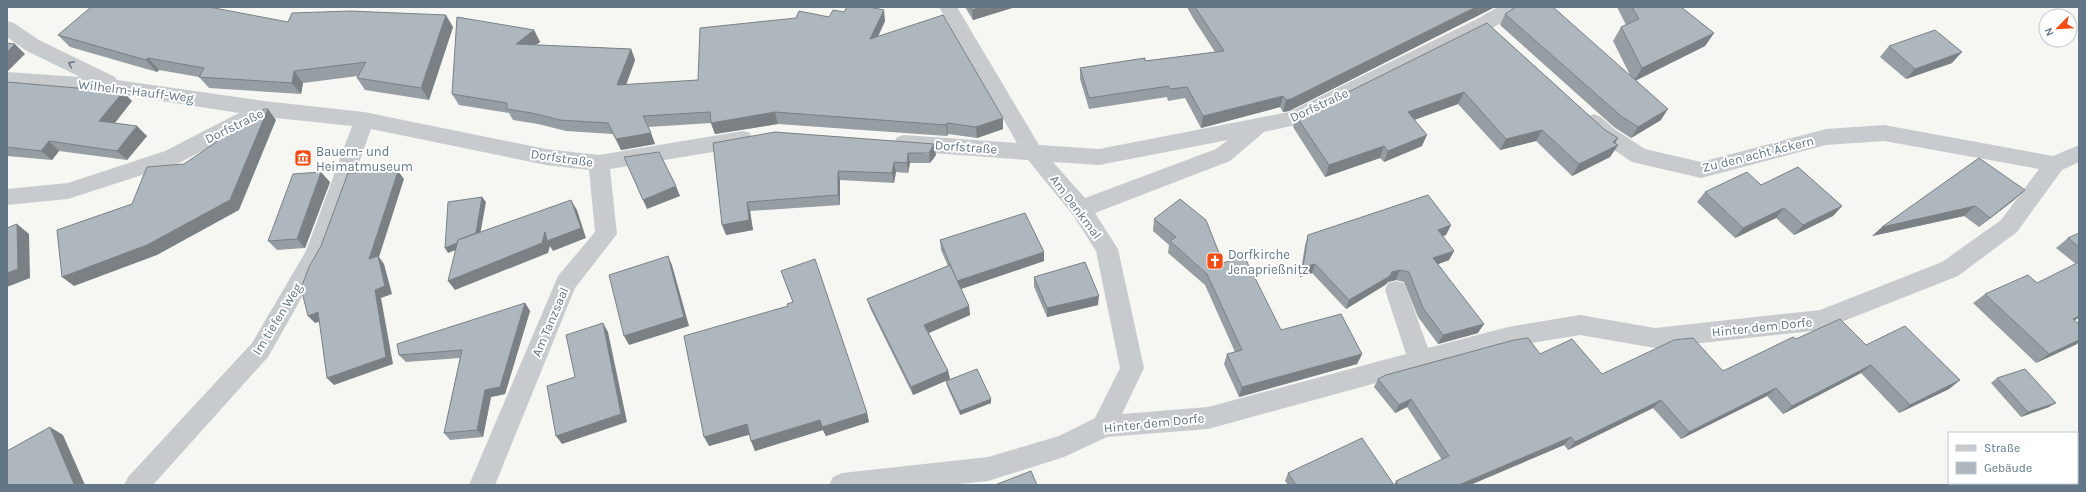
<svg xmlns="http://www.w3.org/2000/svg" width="2086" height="492" font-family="Karla,sans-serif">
<rect width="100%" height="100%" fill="#f6f7f2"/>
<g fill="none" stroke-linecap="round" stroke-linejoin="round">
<!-- minor -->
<g fill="#c8cbce" fill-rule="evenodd">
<path d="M 939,7 L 957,7 L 1039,145 L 1099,149 L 1289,112 L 1477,19 L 1498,7 L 1521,7 L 1519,12 L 1491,29 L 1300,124 L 1264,132 L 1230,161 L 1095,213 L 1118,249 L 1144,368 L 1122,414 L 1208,407 L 1406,354 L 1385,290 L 1388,283 L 1396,281 L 1404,283 L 1407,290 L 1428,348 L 1508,327 L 1580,315 L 1655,328 L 1820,310 L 1942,262 L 2001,220 L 2039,169 L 1884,141 L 1826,145 L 1701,178 L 1632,162 L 1599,140 L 1584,122 L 1587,117 L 1594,114 L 1601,117 L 1613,128 L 1645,149 L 1701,162 L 1826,129 L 1884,125 L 2053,156 L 2079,145 L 2079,162 L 2062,170 L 2017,232 L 1958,276 L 1821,330 L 1655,348 L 1580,335 L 1508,347 L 1208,429 L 1107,437 L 1064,457 L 988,481 L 949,485 L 829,485 L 833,477 L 842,473 L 988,457 L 1059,436 L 1095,418 L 1120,368 L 1096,251 L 1073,215 L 1028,160 L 904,151 L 897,149 L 894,143 L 897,137 L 904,135 L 1017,143 ZM 1228,140 L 1216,149 L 1085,198 L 1053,162 L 1099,165 Z"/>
<polygon points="7,21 14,23 39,40 115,77 117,80 264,101 364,112 546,149 599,155 743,131 750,133 753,139 750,145 743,147 610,169 617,234 575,288 495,485 469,485 558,276 595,232 589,170 546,165 371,129 327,253 268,357 153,485 124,485 128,477 252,343 306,251 352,126 266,117 179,163 68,199 7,205 7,189 68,183 165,151 239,113 118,94 7,86 7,72 80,77 25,50 7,37"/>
</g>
</g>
<!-- wall -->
<g fill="#969da3">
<polygon points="965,7 1012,7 1012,8 973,20"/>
<polygon points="1187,7 1495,7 1289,111 1283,112 1280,107 1201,128 1185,98 1168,101 1167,97 1089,109 1080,79 1080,68 1145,61 1215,52 1193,18"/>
<polygon points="1617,7 1681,7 1714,33 1705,46 1636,80 1661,120 1631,138 1614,127 1500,25 1505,14 1630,75 1613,41 1621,27 1626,25"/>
<polygon points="829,17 885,21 878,36 1003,118 1003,129 977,138 948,134 947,136 778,124 715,134 711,123 648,127 655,144 621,150 613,134 566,131 538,124 513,120 509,113 459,105 452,94 534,30 540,42 536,45 631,49 635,60 626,85 698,80"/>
<polygon points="288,22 453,27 429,100 365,90 357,78 358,76 303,83 301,94 209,88 199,77 159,70 157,72 70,47 58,35"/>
<polygon points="1487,23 1605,130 1618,138 1615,143 1618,145 1610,157 1572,176 1536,141 1500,150 1458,104 1414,120 1422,146 1384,162 1380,158 1325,177 1293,127 1296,116 1304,114"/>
<polygon points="1889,46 1952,63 1906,79 1880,57"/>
<polygon points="7,82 132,101 115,123 147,136 127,160 59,151 52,160 7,156"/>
<polygon points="775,132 936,155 930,163 910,163 908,173 896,172 894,183 840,180 840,205 750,211 753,230 726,235"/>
<polygon points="1979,158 2014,200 1979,227 1964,216 1872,236"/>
<polygon points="330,182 305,248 277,250 268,241"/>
<polygon points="1761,185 1842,206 1833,216 1794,235 1776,218 1735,238 1697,202 1705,192"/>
<polygon points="1154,219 1223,263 1281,330 1362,354 1357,364 1239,397 1224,364 1227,354 1235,352 1205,285 1168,253 1169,245 1153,231"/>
<polygon points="1451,225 1446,235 1443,236 1454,251 1449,260 1438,264 1478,333 1438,344 1418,317 1404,282 1396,280 1388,282 1385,285 1346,309 1312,273 1300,277 1305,245 1308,235"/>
<polygon points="2079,233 2079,317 2075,320 2077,344 2036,363 1973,303 1985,294 2037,283 2076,264 2056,248 2068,238"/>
<polygon points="940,240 1044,261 961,289 969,306 970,315 929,333 948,371 950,379 913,395 870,308 867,299 948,266 941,250"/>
<polygon points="781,271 867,413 869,422 826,436 823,430 755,451 749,434 709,446 788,306 793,302"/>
<polygon points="1034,277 1098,305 1047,317 1034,287"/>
<polygon points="525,303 530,311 505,394 491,397 483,437 450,440 444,433 460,358 406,362 399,355"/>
<polygon points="1796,339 1866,345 1960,380 1949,389 1899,413 1861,373 1783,414 1767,396 1681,439 1653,408 1568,450 1564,445 1470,485 1288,485 1285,481 1288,473 1394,485 1396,481 1442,460 1407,407 1395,413 1374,387 1378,379 1540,354 1602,374 1723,371"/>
<polygon points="1997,378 2049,407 2021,417 1991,383"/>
<polygon points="946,381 991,399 991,403 960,415 947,386"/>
</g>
<!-- shaded-wall -->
<g fill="#7a8084">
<polygon points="980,7 1012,7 1012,8 973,20 972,10"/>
<polygon points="1476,7 1495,7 1289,111 1283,112 1286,100"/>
<polygon points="884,10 885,21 872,50 870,39"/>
<polygon points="446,15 453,27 429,100 421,88"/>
<polygon points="534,30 540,42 522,55 516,44"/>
<polygon points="1714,33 1705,46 1633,82 1642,68"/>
<polygon points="15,44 25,54 7,72 7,52"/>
<polygon points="631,49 635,60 622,96 617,85"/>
<polygon points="1962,52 1952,63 1906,79 1915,69"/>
<polygon points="148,58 159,70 157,72 146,60"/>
<polygon points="294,71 303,83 301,94 292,83"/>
<polygon points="123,92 132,101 109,130 99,121"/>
<polygon points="1464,92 1458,104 1403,124 1408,112"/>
<polygon points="1283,96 1280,107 1201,128 1203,116"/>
<polygon points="268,109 276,120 239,210 157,255 74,286 62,277"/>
<polygon points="1668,109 1661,120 1631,138 1638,127"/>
<polygon points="775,112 778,124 715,134 711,123"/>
<polygon points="1003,118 1003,129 977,138 976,127"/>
<polygon points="947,123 948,134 947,136 946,125"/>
<polygon points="137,126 147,136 127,160 117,151"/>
<polygon points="1542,130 1536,141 1500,150 1506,139"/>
<polygon points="651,133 655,144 621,150 616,139"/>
<polygon points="1427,135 1422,146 1384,162 1388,151"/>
<polygon points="1618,138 1612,148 1618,145 1610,157 1572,176 1579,164"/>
<polygon points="49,141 59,151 52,160 41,151"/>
<polygon points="934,144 936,155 930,163 929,153"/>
<polygon points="1384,146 1380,158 1325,177 1329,165"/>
<polygon points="908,153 910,163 908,173 907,163"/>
<polygon points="894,162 896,172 894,183 892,173"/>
<polygon points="398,171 404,179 379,257 384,264 392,294 381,298 393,364 334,385 327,378 375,290 369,259"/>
<polygon points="838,171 840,180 840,205 838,195"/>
<polygon points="321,172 330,182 305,248 297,239"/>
<polygon points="676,186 680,196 647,209 643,200"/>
<polygon points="2025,190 2014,200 1979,227 1990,218"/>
<polygon points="482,197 486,202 479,241 448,253 445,248"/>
<polygon points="571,200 577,210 586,238 553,251 550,246 548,253 455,290 448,281"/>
<polygon points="747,202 750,211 753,230 726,235 722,225"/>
<polygon points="1842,206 1833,216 1794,235 1803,225"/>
<polygon points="1975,206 1964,216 1872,236 1882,227"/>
<polygon points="1784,208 1776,218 1735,238 1743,228"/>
<polygon points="17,224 29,234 30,278 7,287 7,273"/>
<polygon points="1451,225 1446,235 1434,239 1438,230"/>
<polygon points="1454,251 1449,260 1428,268 1433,258"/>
<polygon points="1044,252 1044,261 958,290 957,281"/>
<polygon points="668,256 672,265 689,326 629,345 624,336"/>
<polygon points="1315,264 1312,273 1300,277 1303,267"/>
<polygon points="1400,270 1396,280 1388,282 1385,285 1346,309 1349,300 1392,272"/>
<polygon points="1099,296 1098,305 1047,317 1047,308"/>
<polygon points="525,303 530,311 505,394 491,397 483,437 477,430 485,390"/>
<polygon points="969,306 970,315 926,334 924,325"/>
<polygon points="318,312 325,320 315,323 308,316"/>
<polygon points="2079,316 2079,317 2074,321 2073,319"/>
<polygon points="603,323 608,332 627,422 562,444 556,436"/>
<polygon points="1484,324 1478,333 1438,344 1443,335"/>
<polygon points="2079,340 2079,342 2077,344 2036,363 2049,354"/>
<polygon points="1362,354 1357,364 1239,397 1242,387"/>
<polygon points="1871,365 1861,373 1783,414 1792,406"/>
<polygon points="948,371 950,379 913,395 911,387"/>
<polygon points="1960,380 1949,389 1899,413 1910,405"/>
<polygon points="1776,388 1767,396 1681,439 1689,432"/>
<polygon points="991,399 991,403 960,415 960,411"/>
<polygon points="1411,399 1407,407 1395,413 1399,405"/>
<polygon points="1661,400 1653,408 1568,450 1575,442"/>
<polygon points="2056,403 2049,407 2021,417 2028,412"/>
<polygon points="867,413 869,422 826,436 823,430 755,451 751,441 820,420"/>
<polygon points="747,424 752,434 709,446 704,437"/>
<polygon points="50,427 63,435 85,485 72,485"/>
<polygon points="1571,437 1564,445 1470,485 1459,485"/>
</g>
<!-- building -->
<g fill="#aeb7bd" stroke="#7a8084">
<polygon points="91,7 209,7 288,22 292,13 350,11 446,15 421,88 357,78 366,62 294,71 292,83 199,77 204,68 148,58 146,60 58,35"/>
<polygon points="847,7 869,7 884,10 870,39 943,15 1003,118 976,127 947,123 946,125 775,112 711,123 710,112 643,116 651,133 616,139 608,123 560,120 532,113 507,109 507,103 452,94 457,17 534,30 516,44 631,49 617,85 698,80 700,28 796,18 799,11 829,17 833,10 844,12"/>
<polygon points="970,7 980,7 972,10"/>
<polygon points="1195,7 1476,7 1291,99 1286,100 1283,96 1203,116 1187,87 1170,89 1169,86 1089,98 1080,68 1145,58 1145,61 1224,51"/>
<polygon points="1516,7 1553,7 1668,109 1638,127 1621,116 1505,14"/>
<polygon points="1632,7 1681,7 1714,33 1642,68 1621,27 1639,19"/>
<polygon points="1487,23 1605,130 1618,138 1613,142 1618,145 1579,164 1542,130 1506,139 1464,92 1408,112 1427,135 1388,151 1384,146 1329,165 1296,116 1304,114"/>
<polygon points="1935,30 1962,52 1915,69 1889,46"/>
<polygon points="7,43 15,44 7,52"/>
<polygon points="7,82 123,92 99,121 137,126 117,151 49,141 41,151 7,147"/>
<polygon points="264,109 268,109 230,200 147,245 62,277 57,230 132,204 147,167 184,164"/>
<polygon points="775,132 934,144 929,153 908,153 907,163 894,162 892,173 838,171 838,195 747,202 749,220 722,225 713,143"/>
<polygon points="659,152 676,186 643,200 624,157"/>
<polygon points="1979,158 2025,190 1990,218 1975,206 1882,227"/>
<polygon points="1798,167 1842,206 1803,225 1784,208 1743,228 1705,192 1747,172 1761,185"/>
<polygon points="398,171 369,259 378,256 385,286 375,290 386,357 327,378 318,312 308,316 301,288 309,267 321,246 348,173"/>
<polygon points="321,172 297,239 268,241 293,174"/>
<polygon points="1428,195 1451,225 1438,230 1454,251 1433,258 1484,324 1443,335 1423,308 1409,272 1400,270 1392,272 1390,276 1349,300 1315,264 1303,267 1308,235"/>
<polygon points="482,197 476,233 458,240 457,243 445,248 448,202"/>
<polygon points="1180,199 1206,220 1223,263 1244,256 1281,330 1341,314 1362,354 1242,387 1227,354 1242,350 1207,274 1170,241 1176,237 1154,219"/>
<polygon points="571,200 581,228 547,241 545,232 542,243 448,281 458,240"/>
<polygon points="1025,213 1044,252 957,281 940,240"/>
<polygon points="17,224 18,269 7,273 7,228"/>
<polygon points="2079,233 2079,247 2068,238"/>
<polygon points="668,256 684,317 624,336 609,275"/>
<polygon points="815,259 867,413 822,427 820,420 751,441 747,424 704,437 684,336 788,306 787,304 793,302 781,271"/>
<polygon points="1085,262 1099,296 1047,308 1034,277"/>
<polygon points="2079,262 2079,316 2073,319 2079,324 2079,340 2049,354 1985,294 2028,275 2037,283"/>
<polygon points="950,265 969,306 924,325 948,371 911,387 867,299"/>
<polygon points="525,303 500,387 485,390 477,430 444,433 462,350 399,355 397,344"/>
<polygon points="1840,319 1866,345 1905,326 1960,380 1910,405 1871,365 1792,406 1776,388 1689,432 1661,400 1575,442 1571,437 1459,485 1398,485 1396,481 1449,456 1411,399 1399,405 1378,379 1386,375 1514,340 1528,338 1540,354 1572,339 1602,374 1674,340 1693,338 1723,371 1793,337 1796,339"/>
<polygon points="603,323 621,414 556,436 547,386 575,377 566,335"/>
<polygon points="977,369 991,399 960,411 946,381"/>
<polygon points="2025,369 2056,403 2028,412 1997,378"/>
<polygon points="50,427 74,484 72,485 7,485 7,451"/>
<polygon points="1362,438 1394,485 1296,485 1288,473"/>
<polygon points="1031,471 1037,485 995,485"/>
</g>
<!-- one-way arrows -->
<defs><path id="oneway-chevron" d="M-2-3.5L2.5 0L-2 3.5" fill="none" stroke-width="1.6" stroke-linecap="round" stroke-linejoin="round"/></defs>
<use stroke="#677a8b" href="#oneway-chevron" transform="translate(71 64) rotate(-154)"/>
<!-- icons -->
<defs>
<g id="museum-square" transform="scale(0.9)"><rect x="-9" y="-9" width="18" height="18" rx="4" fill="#f54c14" stroke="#fff"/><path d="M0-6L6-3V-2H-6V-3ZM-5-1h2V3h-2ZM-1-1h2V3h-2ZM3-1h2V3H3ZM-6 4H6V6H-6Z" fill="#fff"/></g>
<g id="church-square" transform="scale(0.9)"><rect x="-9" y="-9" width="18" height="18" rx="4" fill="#f54c14" stroke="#fff"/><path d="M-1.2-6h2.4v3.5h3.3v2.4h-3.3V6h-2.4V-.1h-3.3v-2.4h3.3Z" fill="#fff"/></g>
</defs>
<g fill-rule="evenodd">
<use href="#museum-square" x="303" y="158"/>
<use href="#church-square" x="1215" y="261"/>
</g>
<g text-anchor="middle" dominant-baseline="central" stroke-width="4" stroke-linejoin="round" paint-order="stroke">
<!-- street labels -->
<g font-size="13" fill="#627687" stroke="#fff">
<text transform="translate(136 91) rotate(7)">Wilhelm-Hauff-Weg</text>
<text transform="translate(1319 105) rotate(-25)">Dorfstraße</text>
<text transform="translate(234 126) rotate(-26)">Dorfstraße</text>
<text transform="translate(966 147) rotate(4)">Dorfstraße</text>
<text transform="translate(1758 154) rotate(-14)">Zu den acht Äckern</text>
<text transform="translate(562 158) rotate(8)">Dorfstraße</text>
<text transform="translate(1076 207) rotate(53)">Am Denkmal</text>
<text transform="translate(277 319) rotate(-58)">Im tiefen Weg</text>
<text transform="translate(550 322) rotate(-67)">Am Tanzsaal</text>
<text transform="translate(1762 327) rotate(-6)">Hinter dem Dorfe</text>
<text transform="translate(1154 423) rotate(-6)">Hinter dem Dorfe</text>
</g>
<!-- poi labels -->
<g font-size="13" fill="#627687" stroke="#fff" text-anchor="start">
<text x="316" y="151">Bauern- und<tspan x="316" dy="15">Heimatmuseum</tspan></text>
<text x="1228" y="254">Dorfkirche<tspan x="1228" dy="15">Jenaprießnitz</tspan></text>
</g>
</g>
<!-- border -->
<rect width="2086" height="492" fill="none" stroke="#627687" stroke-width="16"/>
<!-- legend -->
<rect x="1948" y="432" width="130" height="52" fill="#ffffff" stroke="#c0c8cf"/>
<rect x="1956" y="445" width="20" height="6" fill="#c8cbce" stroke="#c0c8cf"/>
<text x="1984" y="452" font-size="12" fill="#627687">Straße</text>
<rect x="1956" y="462" width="20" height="12" fill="#aeb7bd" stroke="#c0c8cf"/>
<text x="1984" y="472" font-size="12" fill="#627687">Gebäude</text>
<!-- north arrow -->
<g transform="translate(2058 28) rotate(246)"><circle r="19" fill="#ffffff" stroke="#c0c8cf"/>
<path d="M0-3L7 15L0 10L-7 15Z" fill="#f54c14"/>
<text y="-6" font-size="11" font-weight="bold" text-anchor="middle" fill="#627687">N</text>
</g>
</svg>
